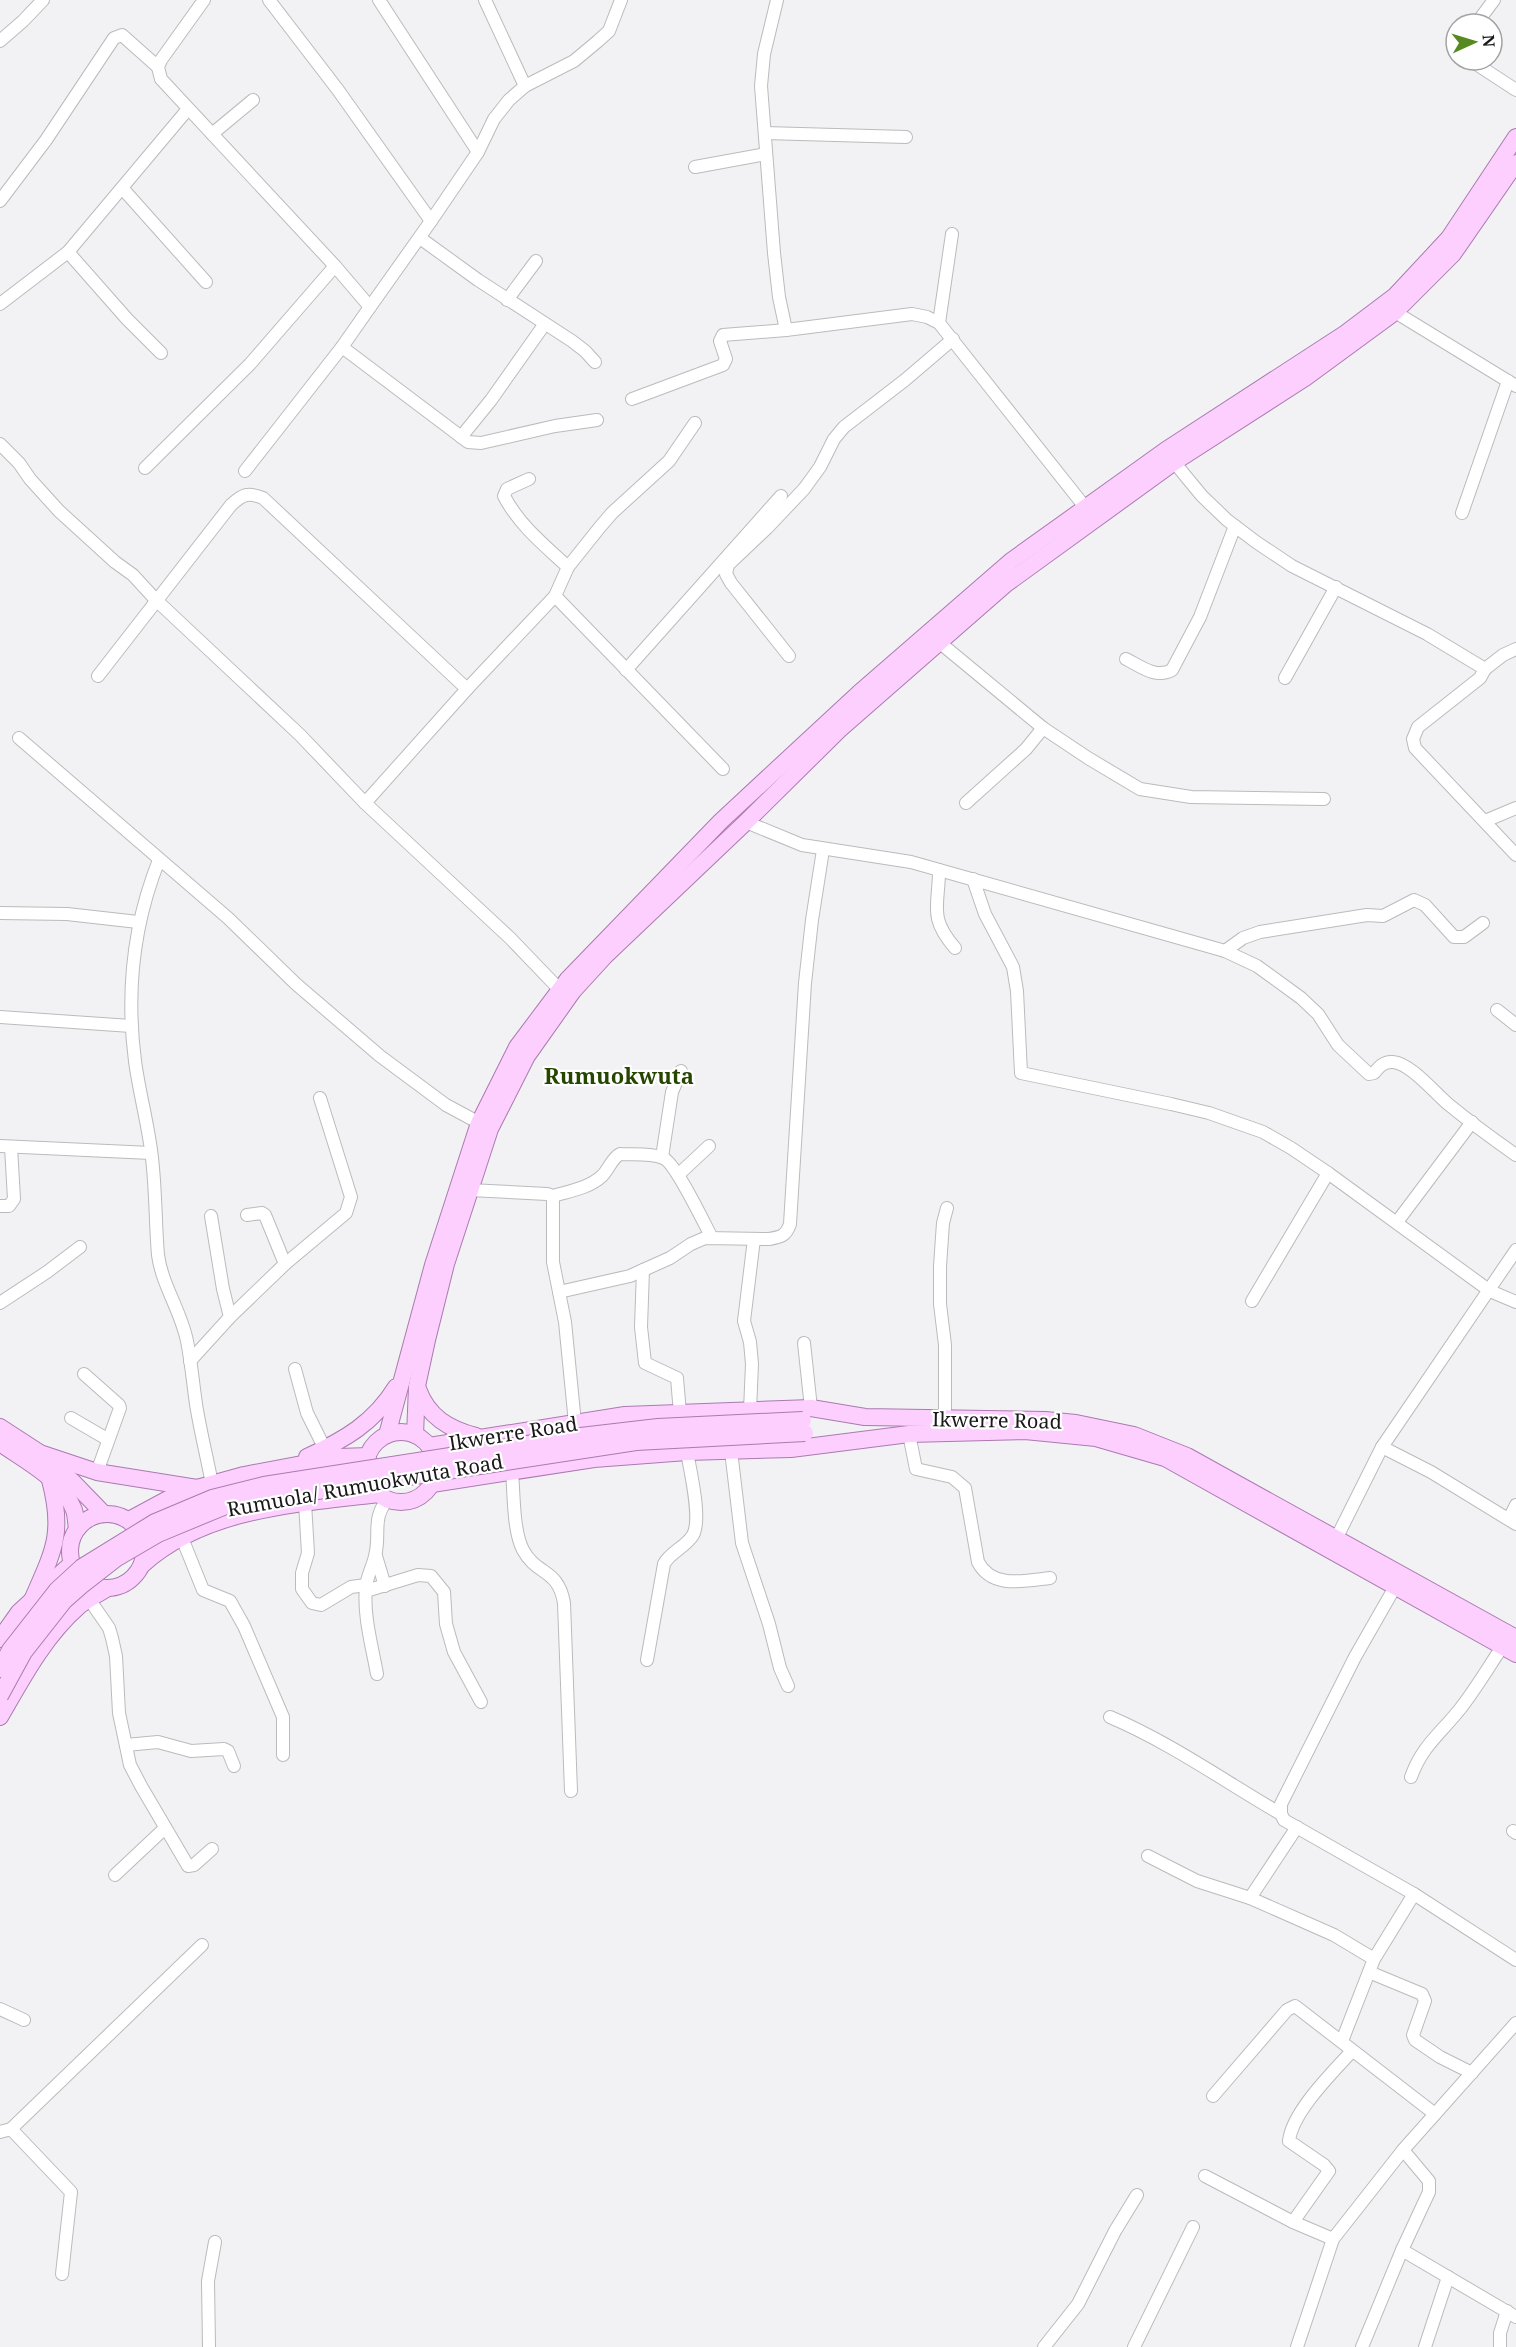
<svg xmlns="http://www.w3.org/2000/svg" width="1516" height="2347" font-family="'Noto Serif',serif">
<rect width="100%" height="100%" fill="#f2f2f5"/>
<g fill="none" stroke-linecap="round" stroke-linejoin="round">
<!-- minor casing -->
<g stroke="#bbbbbe" stroke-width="14">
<g id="minor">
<polyline points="204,0 161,60 158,67 161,79 335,266 370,307"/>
<polyline points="269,0 338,90 431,221"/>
<polyline points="379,0 478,152"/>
<polyline points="485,0 525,86"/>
<polyline points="777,0 764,54 761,86 774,253 779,297 786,330 912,314 927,317 939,323 1085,507"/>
<polyline points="1476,24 1494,0"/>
<polyline points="0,41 23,21 43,0"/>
<polyline points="1470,60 1516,90"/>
<polyline points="765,133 906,137"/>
<polyline points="212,134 253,100"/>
<polyline points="695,167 766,154"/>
<polyline points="123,189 206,282"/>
<polyline points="0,201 46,140 114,38 122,35 158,67"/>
<polyline points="420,238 478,280 572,341 585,351 595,362"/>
<polyline points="68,252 127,319 161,353"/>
<polyline points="507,300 536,261"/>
<polyline points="0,304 68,252 188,109"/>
<polyline points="1395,312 1516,386"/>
<polyline points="939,323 952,234"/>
<polyline points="342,347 468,442 481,443 555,426 597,420"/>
<polyline points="632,399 723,365 726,359 720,341 723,335 786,330"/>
<polyline points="461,437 491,400 544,325"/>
<polyline points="0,444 19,463 30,479 59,511 115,562 133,575 155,599 300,735 365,803 510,938 560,990"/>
<polyline points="1169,456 1202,496 1227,520 1256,542 1292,566 1427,634 1485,669 1503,655 1516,649"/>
<polyline points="145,468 250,364 335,266"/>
<polyline points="245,471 342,347 370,307 431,221 478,152 494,119 509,100 525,86 574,61 598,41 609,31 621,0"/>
<path d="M 529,479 L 507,489 L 504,496 C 519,525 544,545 568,567"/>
<polyline points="1462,513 1508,381"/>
<polyline points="555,596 723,769"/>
<polyline points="939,642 1043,728 1088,758 1140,789 1191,797 1324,799"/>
<polyline points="789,656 731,583 726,574 728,565 767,528 804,489 820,467 834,439 844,427 905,380 953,339"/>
<path d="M 1126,659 C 1140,666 1156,679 1172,670 L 1200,617 L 1235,526"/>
<polyline points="1485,669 1480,678 1418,727 1413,739 1415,748 1516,855"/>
<polyline points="626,670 781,496"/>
<path d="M 98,676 L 231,505 C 243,494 248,492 263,498 L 467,689"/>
<polyline points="1285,678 1336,587"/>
<polyline points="19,738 228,918 296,984 380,1056 446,1105 485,1126"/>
<polyline points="365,803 467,689 555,596 568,567 600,527 612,513 669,461 695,423"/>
<polyline points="966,803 1026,749 1043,728"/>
<polyline points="1485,821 1516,808"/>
<path d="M 746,822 L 802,845 L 911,862 L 1225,951 L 1257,966 L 1301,998 L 1318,1014 L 1338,1045 L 1369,1074 L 1374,1073 C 1379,1067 1384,1061 1393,1062 C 1410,1063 1435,1093 1448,1104 C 1470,1122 1493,1139 1516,1155"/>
<path d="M 159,860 C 133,925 126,992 135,1061 C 139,1091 147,1120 151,1150 C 156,1185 155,1220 158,1255 C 162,1285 181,1311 187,1341 C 191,1361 193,1383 196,1404 C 200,1430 207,1457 212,1484"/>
<path d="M 939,870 C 939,906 928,917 955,948"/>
<polyline points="973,879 985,914 1013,967 1017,991 1021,1073 1171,1104 1209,1113 1263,1132 1291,1148 1328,1173 1490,1291 1516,1302"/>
<polyline points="0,913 67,914 138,922"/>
<polyline points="1225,951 1243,938 1260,932 1367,915 1383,916 1414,900 1425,905 1454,937 1464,937 1483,923"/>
<polyline points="1497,1010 1516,1025"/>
<polyline points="0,1017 131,1026"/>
<polyline points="0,1146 151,1153"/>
<polyline points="662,1157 672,1092 681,1071"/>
<polyline points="678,1175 709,1146"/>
<path d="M 469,1190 L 547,1194 L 553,1196 C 570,1191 589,1188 602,1176 C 609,1169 612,1158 620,1154 C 633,1155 651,1153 663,1158 C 675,1162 704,1223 712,1238"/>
<polyline points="553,1196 553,1262 565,1322 575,1423"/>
<polyline points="0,1206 9,1206 14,1199 11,1147"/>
<polyline points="247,1215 262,1213 265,1215 285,1264"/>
<polyline points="211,1216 223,1289 230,1317"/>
<polyline points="1397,1222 1472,1122"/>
<polyline points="643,1270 641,1327 645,1363 677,1378 680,1413"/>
<path d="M 559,1292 L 630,1276 L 670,1258 L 691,1244 L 705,1238 L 769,1239 C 781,1237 786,1236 790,1224 L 805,983 L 812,920 L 823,850"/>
<polyline points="1252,1301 1328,1173"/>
<polyline points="0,1303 47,1272 80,1247"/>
<polyline points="804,1343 811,1408"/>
<polyline points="190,1361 230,1317 285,1264 346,1213 351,1197 320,1098"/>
<polyline points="295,1369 307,1413 325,1449"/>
<polyline points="84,1374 119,1405 120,1408 97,1472"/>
<polyline points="750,1410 752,1364 750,1342 744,1321 754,1239"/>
<polyline points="71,1418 107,1439"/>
<polyline points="945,1419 945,1345 940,1304 940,1266 943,1223 947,1208"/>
<path d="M 909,1434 L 916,1469 L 952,1477 L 965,1488 L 978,1562 C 992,1589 1024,1581 1050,1578"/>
<polyline points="1382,1447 1431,1472 1516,1524"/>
<polyline points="731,1451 742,1543 769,1624 780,1668 788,1686"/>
<path d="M 512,1472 C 514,1494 513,1531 523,1550 C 537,1576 558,1568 564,1603 L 571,1791"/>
<polyline points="305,1503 308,1553 302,1573 302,1589 312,1603 321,1605 351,1587 366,1585"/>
<polyline points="1509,1519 1516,1505"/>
<polyline points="182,1538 203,1590 230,1601 244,1626 283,1717 283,1755"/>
<polyline points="1336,1539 1382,1447 1516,1250"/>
<polyline points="376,1556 385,1586"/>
<polyline points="366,1591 418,1575 431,1576 444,1592 446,1624 454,1652 481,1702"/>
<polyline points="89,1599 109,1628 112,1638 116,1656 119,1713 130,1765 141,1786 188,1866 194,1865 212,1849"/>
<path d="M 647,1660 L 664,1564 C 670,1552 686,1547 693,1535 C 702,1519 690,1470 687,1452"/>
<path d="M 377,1674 C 372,1646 363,1615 366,1587 C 367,1576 373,1566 375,1556 C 381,1534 371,1519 388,1499"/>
<path d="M 1110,1717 C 1171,1743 1224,1781 1281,1814 L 1284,1820 L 1414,1894 L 1516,1960"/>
<polyline points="126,1745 158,1742 191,1751 224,1749 228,1751 234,1766"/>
<path d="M 1411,1777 C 1422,1746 1440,1734 1460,1709 C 1475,1690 1488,1668 1502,1647"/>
<polyline points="1281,1814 1281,1804 1355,1657 1395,1587"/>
<polyline points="1513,1831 1516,1833"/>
<polyline points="1148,1856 1197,1881 1250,1898 1334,1935 1374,1959"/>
<polyline points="115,1875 165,1828"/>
<polyline points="1250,1898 1297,1827"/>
<polyline points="1369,1972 1422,1994 1425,2001 1413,2035 1415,2040 1440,2057 1472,2073"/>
<polyline points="0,2009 24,2020"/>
<polyline points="1342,2041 1374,1959 1414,1894"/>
<polyline points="1213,2096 1287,2010 1295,2006 1435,2114"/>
<polyline points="11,2129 71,2192 62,2274"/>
<polyline points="0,2132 11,2129 202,1945"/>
<polyline points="1205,2176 1293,2222 1333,2239"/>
<path d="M 1293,2222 L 1329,2171 L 1324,2165 L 1289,2141 C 1292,2112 1333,2072 1352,2051"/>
<polyline points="1402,2250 1429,2192 1429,2181 1403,2150"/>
<polyline points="209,2347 208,2281 215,2242"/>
<polyline points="1044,2347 1078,2304 1115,2231 1137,2195"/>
<polyline points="1134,2347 1193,2227"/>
<polyline points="1297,2347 1333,2239 1403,2150 1516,2023"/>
<polyline points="1362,2347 1402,2250 1516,2317"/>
<polyline points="1425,2347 1448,2277"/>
<polyline points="1500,2347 1500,2333 1507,2311"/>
</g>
</g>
<!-- major casing -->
<g stroke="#ab7aaf" stroke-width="18">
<g id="major">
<path d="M 418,1389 C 428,1417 449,1429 476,1436"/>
<polyline points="0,1427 40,1453 73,1482 104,1514"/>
<circle cx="401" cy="1467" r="35"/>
<polyline points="387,1435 433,1265 479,1123 517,1047 568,979 721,821 859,693 1011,561 1166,450 1346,333 1395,296 1449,238 1516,137"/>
<polyline points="415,1435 417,1386 427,1340 446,1264 490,1129 527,1056 573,991 605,956 746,822 839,730 1006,584 1173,463 1305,378 1395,312 1453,254 1516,163"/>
<path d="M 0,1443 C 25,1461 62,1479 74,1510 C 76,1516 76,1523 77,1529"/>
<polyline points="429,1446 625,1415 811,1408 865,1417 1045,1420 1076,1423 1134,1435 1187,1456 1516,1638"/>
<polyline points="40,1453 97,1472 197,1488"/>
<path d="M 307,1457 C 344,1440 374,1423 396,1387"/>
<polyline points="432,1484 594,1459 687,1452 791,1449 909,1434 1025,1431 1096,1438 1165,1458 1516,1654"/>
<circle cx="107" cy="1551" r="37"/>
<polyline points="129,1520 168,1499 197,1488 244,1475 339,1457 368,1456"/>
<path d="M 142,1565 C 205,1508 297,1504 378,1494"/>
<path d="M 33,1598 C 54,1550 64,1533 50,1480"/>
<polyline points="0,1639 19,1612 72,1563"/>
<path d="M 0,1717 C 22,1679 44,1637 78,1607 C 86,1600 97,1595 106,1589"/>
</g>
</g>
<!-- minor -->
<use href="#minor" stroke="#fff" stroke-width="12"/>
<!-- major -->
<use href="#major" stroke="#fccfff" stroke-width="16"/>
<!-- major-bridge casing -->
<g stroke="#ab7aaf" stroke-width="18" stroke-linecap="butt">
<g id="major-bridge">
<polyline points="0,1669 10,1650 57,1590 82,1567 155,1522 212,1498 264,1485 572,1437 658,1427 803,1420"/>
<polyline points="0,1696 24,1652 64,1601 81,1586 117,1558 158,1534 228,1505 636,1442 805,1433"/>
</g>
</g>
<!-- major-bridge -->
<use href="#major-bridge" stroke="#fccfff" stroke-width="16"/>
</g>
<g text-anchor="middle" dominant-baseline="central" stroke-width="4.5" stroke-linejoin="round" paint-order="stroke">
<!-- street labels -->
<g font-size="20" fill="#19191a" stroke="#fff">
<text transform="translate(997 1420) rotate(1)">Ikwerre Road</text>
<text transform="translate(513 1433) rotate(-9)">Ikwerre Road</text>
<text transform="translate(365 1485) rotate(-10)">Rumuola/ Rumuokwuta Road</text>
</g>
<!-- quarter labels -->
<g font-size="22" font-weight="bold" fill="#264600" stroke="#fff">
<text x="619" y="1075">Rumuokwuta</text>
</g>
</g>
<!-- north arrow -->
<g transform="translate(1474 42) rotate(86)"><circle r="28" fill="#ffffff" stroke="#a3a3a3" stroke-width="1.5"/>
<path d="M0-4.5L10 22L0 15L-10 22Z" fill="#568a21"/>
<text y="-9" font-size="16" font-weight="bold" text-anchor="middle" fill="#19191a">N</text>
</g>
</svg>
